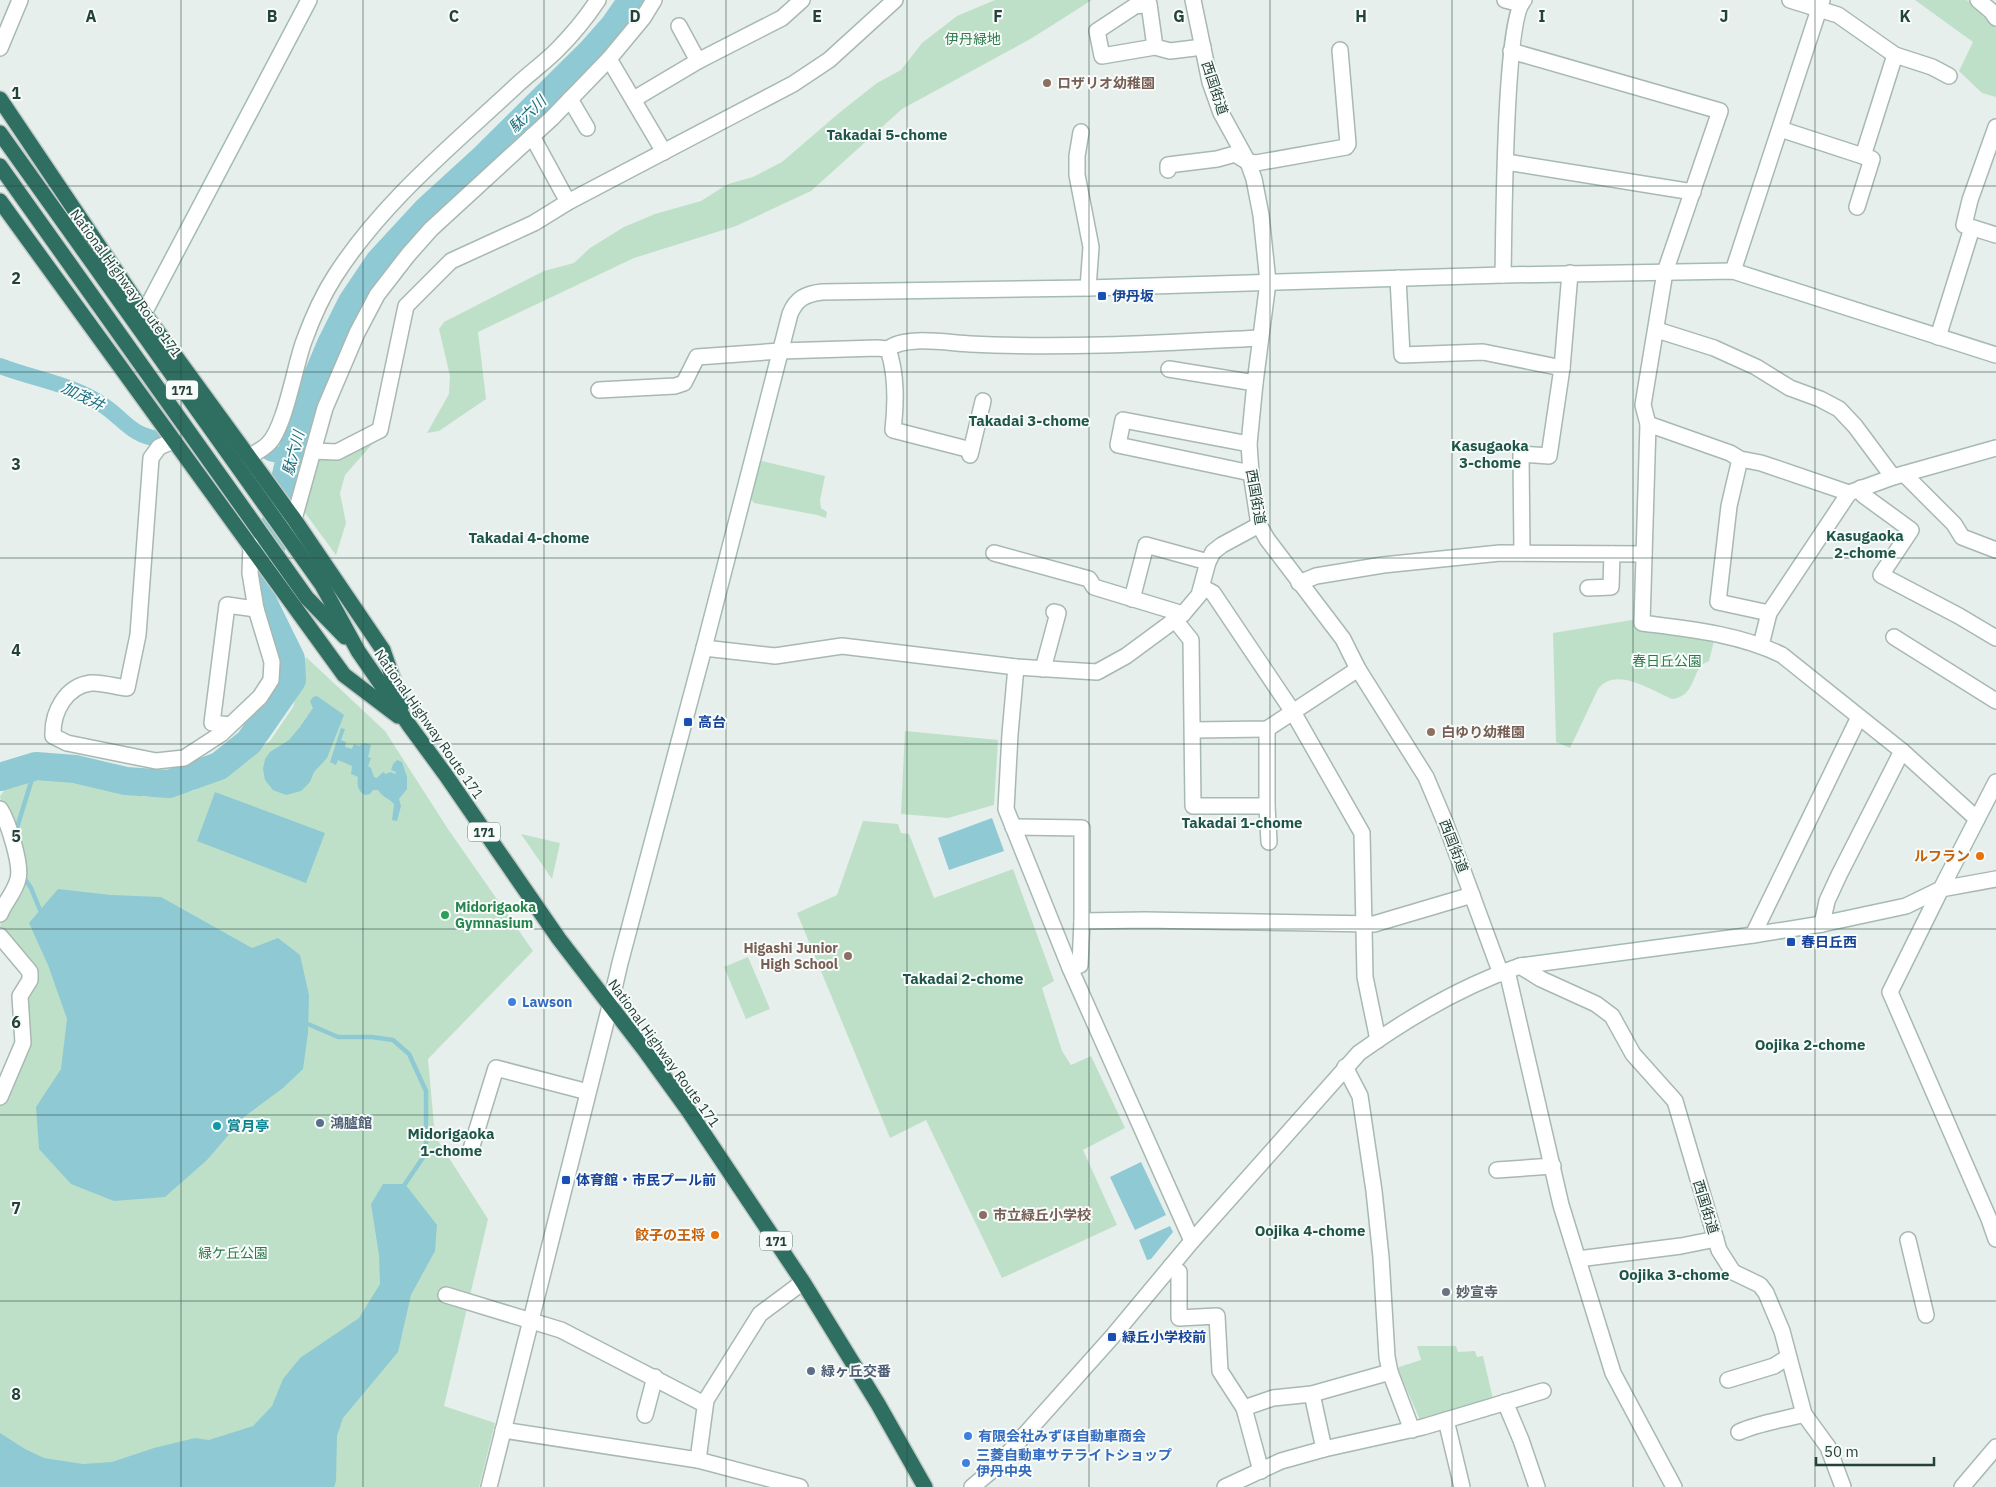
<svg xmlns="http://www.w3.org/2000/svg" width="1996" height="1487" font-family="'IBM Plex Sans','Noto Sans JP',sans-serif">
<rect width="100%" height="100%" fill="#e6efeb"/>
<!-- green -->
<g fill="#bfe0c8">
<polygon points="995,0 1092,0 1032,38 902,109 811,191 736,226 634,258 478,332 486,399 439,431 427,433 449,394 450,376 439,329 444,322 544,271 574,263 590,248 624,227 655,214 701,201 728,184 753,177 782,162 839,113 877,83 901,70 922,43 957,16"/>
<polygon points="1915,0 1966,0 1972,3 1996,28 1996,97 1982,93 1959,71 1973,42"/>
<polygon points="379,433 387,437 374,442 345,475 340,493 346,523 336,555 303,510 318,461 324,454"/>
<polygon points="758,460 825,476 820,500 821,508 827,512 826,518 817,515 754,503 749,496"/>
<path d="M 1638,619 L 1715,637 L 1709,661 C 1690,667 1698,696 1672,699 C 1650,690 1616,666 1598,689 L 1570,748 L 1556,742 L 1553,633 Z"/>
<polygon points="306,657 385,731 448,829 533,951 428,1059 435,1136 488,1219 444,1406 495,1423 479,1487 0,1487 0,1085 18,1044 21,1010 32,982 0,933 1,918 16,892 0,796 11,782 39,776 96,780 144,797 193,791 270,741 293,707"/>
<polygon points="905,731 998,740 994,805 948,818 901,814"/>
<polygon points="863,821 898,824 901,833 909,834 934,898 1013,869 1054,981 1042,988 1062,1051 1071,1065 1091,1056 1125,1128 1083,1150 1117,1225 1002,1278 926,1120 890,1138 797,913 837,895"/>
<polygon points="521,834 560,843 552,879"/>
<polygon points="748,957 770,1009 746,1019 724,967"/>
<polygon points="1417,1346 1456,1346 1458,1352 1475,1351 1477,1357 1483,1356 1493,1399 1421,1422 1399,1372 1399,1367 1421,1360"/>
</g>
<!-- water -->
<g fill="#8ec9d4">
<polygon points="317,696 344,715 327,758 314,772 310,782 301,791 286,795 273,790 265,780 263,769 265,759 270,752 289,740 300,727 313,708 310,701 313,697"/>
<path d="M 341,728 L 345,729 L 341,740 L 346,742 L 345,747 L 352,749 L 354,744 L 359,746 L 364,743 L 371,745 L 368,757 L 371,758 L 368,766 L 371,768 L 374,777 L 377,778 L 383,772 L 386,774 L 390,772 L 395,774 L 396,772 L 391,770 L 393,764 L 397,760 L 402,762 L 407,777 L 407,789 L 399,799 L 401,806 L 397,821 L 392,820 L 394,804 C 389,798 382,797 378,790 L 373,790 L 370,794 L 365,795 C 357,790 357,785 358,777 L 351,774 L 352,766 L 338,760 L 336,765 L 330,762 Z"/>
<polygon points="215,792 325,833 306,883 197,841"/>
<polygon points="992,818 1004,851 949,870 938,838"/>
<polygon points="58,889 111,895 161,897 252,948 278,938 300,955 309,995 308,1033 303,1069 283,1088 244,1117 207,1160 165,1197 114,1201 71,1184 39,1149 36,1107 61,1069 67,1019 48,965 29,923"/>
<polygon points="1141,1162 1166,1215 1135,1230 1110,1177"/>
<polygon points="383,1184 405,1184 437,1225 435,1251 411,1295 398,1352 343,1418 337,1436 336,1481 334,1487 0,1487 0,1433 25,1449 44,1458 83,1464 112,1462 154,1448 195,1438 209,1440 253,1426 272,1406 283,1379 300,1358 359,1318 380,1284 379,1255 371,1204"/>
<polygon points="1170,1226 1173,1232 1151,1259 1147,1260 1139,1240"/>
</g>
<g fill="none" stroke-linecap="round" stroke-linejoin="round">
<!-- stream -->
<g stroke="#8ec9d4" stroke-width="4.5">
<polyline points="15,834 36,766"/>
<polyline points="23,876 31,888 40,910"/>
<polyline points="308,1024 338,1037 372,1037 393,1040 409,1054 426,1091 426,1153 405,1184"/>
</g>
<!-- canal -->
<g stroke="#8ec9d4" stroke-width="16">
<path d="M 0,366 C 36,380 75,384 107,408 C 126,422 133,436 159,439"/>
<path d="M 270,453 C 281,457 291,454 303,456"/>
</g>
<!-- river -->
<polyline stroke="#8ec9d4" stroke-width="28" points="0,777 36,766 75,769 126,781 169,784 219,766 249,742 292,680 291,659 262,600 279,504 291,454 313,387 331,344 352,302 379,262 427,210 485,157 591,52 614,26 632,0"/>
<!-- street casing -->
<g stroke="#a8b8b2" stroke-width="18">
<g id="street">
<polyline points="1193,0 1210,82 1221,113 1248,162 1254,179 1261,215 1268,282 1255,383 1249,444 1251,473 1259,525 1267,539 1343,639 1358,669 1426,777 1445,822 1501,974"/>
<polyline points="1505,0 1521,4"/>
<polyline points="1790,0 1838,15 1895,55 1932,67 1949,76"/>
<polyline points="1978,0 1991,11 1996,18"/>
<polyline points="679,26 698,61"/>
<polyline points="1155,47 1149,4 1135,6 1097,31 1102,56 1155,47 1170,51 1203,47"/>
<polyline points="0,48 20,0"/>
<path d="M 1511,51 L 1720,111 L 1665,272 L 1643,405 L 1648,424 L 1642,623 C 1689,629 1739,634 1782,655 L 1902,751 L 1977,819 L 1996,782"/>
<polyline points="609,59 664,152"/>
<polyline points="570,99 587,128"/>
<polyline points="634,99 698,61 782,18 802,0"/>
<polyline points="1996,127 1970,200 1964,225 1996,235"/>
<polyline points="1780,129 1872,159 1857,207"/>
<polyline points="1081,132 1077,156 1077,175 1091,247 1088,288"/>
<polyline points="532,136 568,202"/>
<polyline points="1863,156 1895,55"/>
<polyline points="1506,162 1693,192"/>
<polyline points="1168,170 1168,165 1217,159 1235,154 1248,162 1256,163 1346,147 1348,144 1340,50"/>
<polyline points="1733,271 1822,0"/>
<path d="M 1503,275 C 1504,234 1504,20 1524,0"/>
<polyline points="1398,278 1402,355 1483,352 1562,368"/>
<polyline points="1657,330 1714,348 1756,367 1790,388 1820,399 1839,409 1855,426 1893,477"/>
<polyline points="1938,337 1972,228"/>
<path d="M 888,349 C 905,335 948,343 970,344 C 1067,349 1163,343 1260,338"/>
<polyline points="1169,369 1255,383"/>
<path d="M 599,390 L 675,386 L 684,383 L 697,357 L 780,351 L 877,348 L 888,349 C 897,375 896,403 893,430 L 971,450"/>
<polyline points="1648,424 1730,453 1740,459 1761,463 1849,493"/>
<path d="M 173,441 L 159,447 L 151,458 L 138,635 L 127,688 C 116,687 102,682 91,683 C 66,686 52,712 53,736 L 67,743 L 156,761 L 184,758 L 221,734 L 260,697 L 271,680 L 272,662 L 256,609 L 250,573 L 251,545"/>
<polyline points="1249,444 1123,420 1118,445 1251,473"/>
<polyline points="313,451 337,452 380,430 406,306 451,261 534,223 568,202 793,84 829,60 895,0"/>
<polyline points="970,455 983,401"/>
<path d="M 249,457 C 255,453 263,449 268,444 C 285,428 295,365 304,341 C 312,319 322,296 335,276 C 383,201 453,145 517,85 C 530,73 545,62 557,50 C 572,35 586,18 598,0"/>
<polyline points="1740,459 1729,506 1718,602 1769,613"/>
<polyline points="1904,474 1954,524 1962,537 1996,550"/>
<polyline points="1861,488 1863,495 1911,530 1881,575 1959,616 1996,638"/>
<polyline points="294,519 325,408 357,333 377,295 408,255 431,229 552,118 609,59 643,18 654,0"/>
<polyline points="994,553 1089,579 1094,587 1183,614"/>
<polyline points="1522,553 1521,454 1549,456 1562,368 1570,273"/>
<polyline points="1299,583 1316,576 1383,565 1500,553 1644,554"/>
<polyline points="1202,587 1213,593 1293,712 1362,833 1365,977 1378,1040"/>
<polyline points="1588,588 1611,587 1612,554"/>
<polyline points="1132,599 1146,545 1208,562"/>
<polyline points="1175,620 1191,640 1193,806 1267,806"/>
<polyline points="1894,637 1996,701"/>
<polyline points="1761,645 1769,613 1849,493 1893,477 1996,448"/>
<polyline points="704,648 775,656 842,646 1016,667 1097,672 1126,656 1183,614 1199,595 1208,562 1213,552 1222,545 1259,525"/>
<polyline points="1016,667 1010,734 1006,809 1070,968 1192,1241"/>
<polyline points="1043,669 1058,613 1054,612"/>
<polyline points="230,725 212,723 227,605 256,609"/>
<polyline points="1267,729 1267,806 1269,842"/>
<polyline points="1194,730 1267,729 1358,669"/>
<path d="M 0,809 C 8,821 22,865 18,879 C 15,892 5,902 0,914"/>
<polyline points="1013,827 1082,828 1082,921 1080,965 1070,968"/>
<polyline points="1996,879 1941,889 1890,992 1989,1219 1996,1239"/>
<polyline points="1082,921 1145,920 1374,924 1472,895"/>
<polyline points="1822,924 1827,901 1839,875 1902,751"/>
<polyline points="1753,935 1859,717"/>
<polyline points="0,936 26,967 30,972 30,980 20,996 23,1043 0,1097"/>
<polyline points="1507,971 1561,1205 1613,1373 1674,1487"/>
<polyline points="1345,1067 1360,1096 1374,1191 1381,1257 1387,1357 1390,1372 1412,1430"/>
<polyline points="471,1149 496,1068 588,1092"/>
<polyline points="1497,1170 1553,1166"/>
<polyline points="1908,1240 1926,1315"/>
<polyline points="1578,1259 1681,1246 1716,1239"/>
<polyline points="1171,1266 1179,1272 1179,1318 1217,1316 1220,1371 1244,1408 1261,1471"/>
<polyline points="446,1295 561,1330 704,1404"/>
<polyline points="1728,1380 1774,1366 1788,1357"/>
<polyline points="1312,1394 1324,1449"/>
<polyline points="1505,1402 1521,1440 1537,1487"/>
<polyline points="1244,1408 1273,1398 1312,1394 1390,1372"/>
<polyline points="645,1415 655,1377"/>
<polyline points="1446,1420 1462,1487"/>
<polyline points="503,1430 698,1460 800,1487"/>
<path d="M 1739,1432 C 1758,1423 1783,1420 1804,1414"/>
<polyline points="698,1460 706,1400 760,1314 803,1282"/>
<polyline points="489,1487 610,1006"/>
<path d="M 972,1487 L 996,1467 L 1112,1337 L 1192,1241 L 1359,1053 C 1409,1017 1462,986 1520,966 L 1541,979 L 1596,1004 L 1612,1016 L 1633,1054 L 1675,1101 L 1719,1250 L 1733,1272 L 1760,1285 L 1766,1293 L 1782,1331 L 1804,1414 L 1828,1447 L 1843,1487"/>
<polyline points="1225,1487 1281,1461 1324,1449 1423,1427 1543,1391"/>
<polyline points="1962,1487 1996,1447"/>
</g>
</g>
<!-- secondary casing -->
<g stroke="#a4bbb3" stroke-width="18">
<g id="secondary">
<polyline points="144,313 309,0"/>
<polyline points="1520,966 1753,935 1822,924 1906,906 1941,889 1977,819"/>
<path d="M 610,1006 L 620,963 L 704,648 L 790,314 C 796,299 805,294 822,292 L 1088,288 L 1503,275 L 1733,271 L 1996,355"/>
</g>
</g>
<!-- highway casing -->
<g stroke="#c2cac8" stroke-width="18">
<g id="highway">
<polyline points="0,99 144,313 294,519 383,650 402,705"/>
<polyline points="0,133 322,585 358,651 409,725 445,774 559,939 646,1052 688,1110 803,1282 878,1404 925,1487"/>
<polyline points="0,166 307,598 345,637"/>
<polyline points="0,201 344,675 398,716"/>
</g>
</g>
<!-- street -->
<use href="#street" stroke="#fff" stroke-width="15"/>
<!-- secondary -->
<use href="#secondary" stroke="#fff" stroke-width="15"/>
<!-- highway -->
<use href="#highway" stroke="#2f6f62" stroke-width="15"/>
</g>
<!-- grid -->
<path fill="none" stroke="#24423a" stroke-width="1" stroke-opacity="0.55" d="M 181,0 L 181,1487M 363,0 L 363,1487M 544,0 L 544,1487M 726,0 L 726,1487M 907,0 L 907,1487M 1089,0 L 1089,1487M 1270,0 L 1270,1487M 1452,0 L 1452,1487M 1633,0 L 1633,1487M 1815,0 L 1815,1487M 0,186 L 1996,186M 0,372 L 1996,372M 0,558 L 1996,558M 0,744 L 1996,744M 0,929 L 1996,929M 0,1115 L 1996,1115M 0,1301 L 1996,1301"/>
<!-- markers -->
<g fill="#8d6e63" stroke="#f7fbf9" stroke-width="2">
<circle cx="1047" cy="83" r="5"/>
<circle cx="1431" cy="732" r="5"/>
<circle cx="848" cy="956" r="5"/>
<circle cx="983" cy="1215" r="5"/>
</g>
<g fill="#1a4fb4" stroke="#f7fbf9" stroke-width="2">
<rect x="1097" y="291" width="10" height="10" rx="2.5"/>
<rect x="683" y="717" width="10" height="10" rx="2.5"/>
<rect x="1786" y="937" width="10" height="10" rx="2.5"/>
<rect x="561" y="1175" width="10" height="10" rx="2.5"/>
<rect x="1107" y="1332" width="10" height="10" rx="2.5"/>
</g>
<g fill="#e8710a" stroke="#f7fbf9" stroke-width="2">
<circle cx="1980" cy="856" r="5"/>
<circle cx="715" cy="1235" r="5"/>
</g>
<circle fill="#2e9e5b" stroke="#f7fbf9" stroke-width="2" cx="445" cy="915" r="5"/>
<g fill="#3f7fe0" stroke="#f7fbf9" stroke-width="2">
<circle cx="512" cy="1002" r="5"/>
<circle cx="968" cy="1436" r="5"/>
<circle cx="966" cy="1463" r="5"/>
</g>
<g fill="#5c6f8a" stroke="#f7fbf9" stroke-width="2">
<circle cx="320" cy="1123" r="5"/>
<circle cx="811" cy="1371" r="5"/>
</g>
<circle fill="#0f9aa8" stroke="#f7fbf9" stroke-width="2" cx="217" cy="1126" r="5"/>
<circle fill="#6b7280" stroke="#f7fbf9" stroke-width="2" cx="1446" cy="1292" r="5"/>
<g text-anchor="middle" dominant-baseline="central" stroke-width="4" stroke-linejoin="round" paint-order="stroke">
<!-- shield labels -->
<g fill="#f7fbf9" stroke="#637a73" stroke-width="1">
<rect x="166" y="380.5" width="32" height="19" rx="4"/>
<rect x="468" y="822.5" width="32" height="19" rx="4"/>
<rect x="760" y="1231.5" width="32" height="19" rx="4"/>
</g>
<g font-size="12" font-weight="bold" fill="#24423a">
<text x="182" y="390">171</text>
<text x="484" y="832">171</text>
<text x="776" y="1241">171</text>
</g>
<!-- park labels -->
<g font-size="14" fill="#2d7a4b" stroke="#f7fbf9">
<text x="973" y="39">伊丹緑地</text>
<text x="1667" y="661">春日丘公園</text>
<text x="233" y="1253">緑ケ丘公園</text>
</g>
<!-- education labels -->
<g font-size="14" font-weight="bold" fill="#785e54" stroke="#f7fbf9" text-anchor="start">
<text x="1057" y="83">ロザリオ幼稚園</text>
<text x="1441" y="732">白ゆり幼稚園</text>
<text x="838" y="948" text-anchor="end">Higashi Junior<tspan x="838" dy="16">High School</tspan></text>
<text x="993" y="1215">市立緑丘小学校</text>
</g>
<!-- street labels -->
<g font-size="14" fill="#24423a" stroke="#f7fbf9">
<text transform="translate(1215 88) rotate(72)">西国街道</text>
<text transform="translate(126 283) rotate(54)">National Highway Route 171</text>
<text transform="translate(1256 497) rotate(80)">西国街道</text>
<text transform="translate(429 724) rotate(55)">National Highway Route 171</text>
<text transform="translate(1454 846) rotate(69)">西国街道</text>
<text transform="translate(664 1053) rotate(54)">National Highway Route 171</text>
<text transform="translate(1706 1207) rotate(73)">西国街道</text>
</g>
<!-- transit labels -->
<g font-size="14" font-weight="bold" fill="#164399" stroke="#f7fbf9" text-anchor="start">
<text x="1112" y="296">伊丹坂</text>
<text x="698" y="722">高台</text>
<text x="1801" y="942">春日丘西</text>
<text x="576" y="1180">体育館・市民プール前</text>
<text x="1122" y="1337">緑丘小学校前</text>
</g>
<!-- food labels -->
<g font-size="14" font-weight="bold" fill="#c56008" stroke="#f7fbf9" text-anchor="end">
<text x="1970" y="856">ルフラン</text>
<text x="705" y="1235">餃子の王将</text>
</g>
<!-- leisure labels -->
<g font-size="14" font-weight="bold" fill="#27864d" stroke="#f7fbf9" text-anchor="start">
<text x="455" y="907">Midorigaoka<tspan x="455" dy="16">Gymnasium</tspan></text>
</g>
<!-- shop labels -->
<g font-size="14" font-weight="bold" fill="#366cbe" stroke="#f7fbf9" text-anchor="start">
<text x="522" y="1002">Lawson</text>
<text x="978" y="1436">有限会社みずほ自動車商会</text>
<text x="976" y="1455">三菱自動車サテライトショップ<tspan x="976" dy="16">伊丹中央</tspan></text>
</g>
<!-- service labels -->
<g font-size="14" font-weight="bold" fill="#4e5e75" stroke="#f7fbf9" text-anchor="start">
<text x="330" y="1123">鴻臚館</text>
<text x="821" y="1371">緑ヶ丘交番</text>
</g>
<!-- culture labels -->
<g font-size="14" font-weight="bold" fill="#0d838f" stroke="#f7fbf9" text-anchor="start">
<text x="227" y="1126">賞月亭</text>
</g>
<!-- worship labels -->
<g font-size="14" font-weight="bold" fill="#5b616d" stroke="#f7fbf9" text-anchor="start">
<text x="1456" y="1292">妙宣寺</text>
</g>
<!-- water labels -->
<g font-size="15" font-style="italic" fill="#1c6f80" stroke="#f7fbf9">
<text transform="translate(527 114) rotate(-44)">駄六川</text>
<text transform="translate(83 396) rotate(26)">加茂井</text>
<text transform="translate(293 453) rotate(-75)">駄六川</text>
</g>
<!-- neighbourhood labels -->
<g font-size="15" font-weight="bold" fill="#1f5548" stroke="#f7fbf9">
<text x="887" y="134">Takadai 5-chome</text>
<text x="1029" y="420">Takadai 3-chome</text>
<text x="1490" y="445">Kasugaoka<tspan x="1490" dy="17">3-chome</tspan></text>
<text x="1865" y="535">Kasugaoka<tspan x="1865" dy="17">2-chome</tspan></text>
<text x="529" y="537">Takadai 4-chome</text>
<text x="1242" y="822">Takadai 1-chome</text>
<text x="963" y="978">Takadai 2-chome</text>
<text x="1810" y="1044">Oojika 2-chome</text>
<text x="451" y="1133">Midorigaoka<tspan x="451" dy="17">1-chome</tspan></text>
<text x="1310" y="1230">Oojika 4-chome</text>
<text x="1674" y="1274">Oojika 3-chome</text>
</g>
</g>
<g font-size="16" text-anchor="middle" font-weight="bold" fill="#24423a" stroke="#f7fbf9" stroke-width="4" stroke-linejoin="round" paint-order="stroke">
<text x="91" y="22">A</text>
<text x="272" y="22">B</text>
<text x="454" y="22">C</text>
<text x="635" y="22">D</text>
<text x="817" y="22">E</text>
<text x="998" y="22">F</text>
<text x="1179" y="22">G</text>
<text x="1361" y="22">H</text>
<text x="1542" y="22">I</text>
<text x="1724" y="22">J</text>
<text x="1905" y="22">K</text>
<text x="16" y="99">1</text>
<text x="16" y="284">2</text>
<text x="16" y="470">3</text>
<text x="16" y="656">4</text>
<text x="16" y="842">5</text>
<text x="16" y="1028">6</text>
<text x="16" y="1214">7</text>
<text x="16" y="1400">8</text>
</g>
<!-- scale -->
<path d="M1816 1457v8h118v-8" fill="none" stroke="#24423a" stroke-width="2.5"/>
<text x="1824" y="1457" font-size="15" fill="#24423a" stroke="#f7fbf9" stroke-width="4" paint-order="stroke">50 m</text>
</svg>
